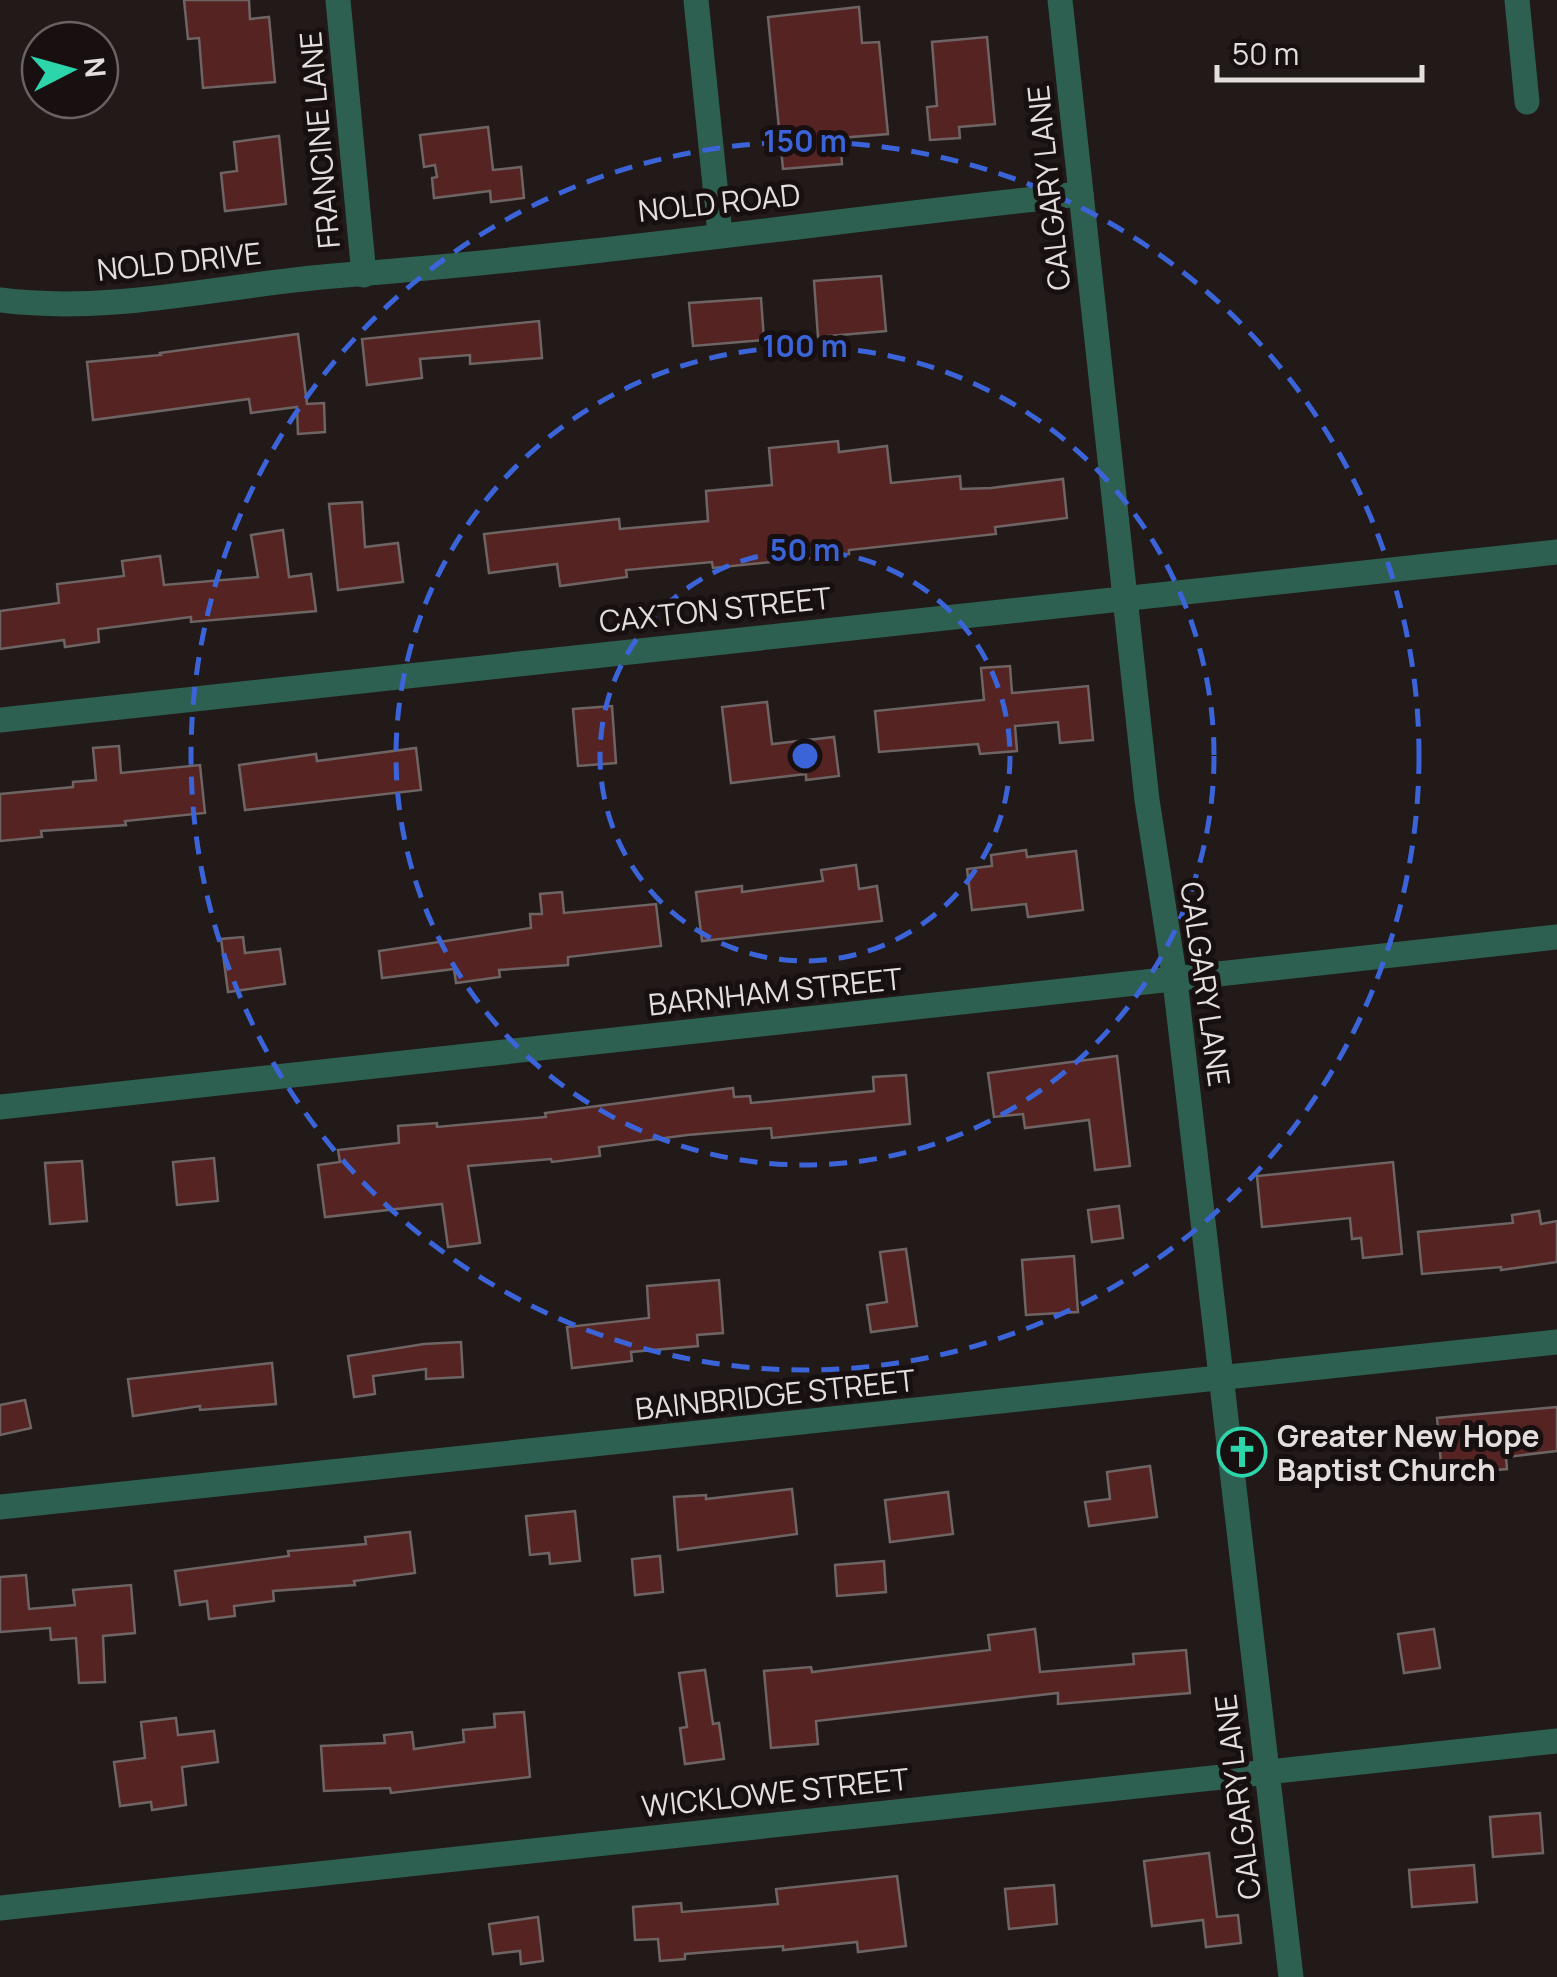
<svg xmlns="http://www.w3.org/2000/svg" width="1557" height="1977" font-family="Manrope,sans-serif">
<rect width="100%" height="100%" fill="#221919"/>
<!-- building -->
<g fill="#552322" stroke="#6e6463" stroke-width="2.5">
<polygon points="184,0 249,0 250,19 269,17 275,82 203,88 199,38 188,39"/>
<polygon points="859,7 862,43 879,42 888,134 840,138 842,164 783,169 768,17"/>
<polygon points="987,37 995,124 959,127 960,138 930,140 927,107 937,106 932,42"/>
<polygon points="488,127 493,170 521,167 524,198 491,202 490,191 434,198 432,178 437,177 435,165 424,167 420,135"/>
<polygon points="279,136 286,204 225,211 221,173 237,171 234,142"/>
<polygon points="881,276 886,331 818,337 814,281"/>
<polygon points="761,298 764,340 693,346 689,303"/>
<polygon points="539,321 542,358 470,364 470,355 420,359 422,378 367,385 362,339"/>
<polygon points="298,334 307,404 324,403 325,432 298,434 297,407 251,413 249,399 93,420 87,362 161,355 160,353"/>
<polygon points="838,441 839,452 887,446 891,483 960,476 961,489 991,488 1063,479 1067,518 995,527 996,534 849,550 849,554 713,568 712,562 626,570 627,577 560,586 557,564 489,573 484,534 619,519 620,529 708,521 706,491 772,485 769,448"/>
<polygon points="362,502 365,547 398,543 403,582 338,590 329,504"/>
<polygon points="283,530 289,577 311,574 316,611 191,622 191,617 98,629 99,642 65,647 64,640 0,649 0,611 59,603 57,584 124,576 122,561 160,556 164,585 258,577 251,535"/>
<polygon points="1010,666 1012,693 1088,686 1093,740 1060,743 1058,722 1015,726 1017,751 980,754 978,744 879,752 875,711 984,700 981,668"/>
<polygon points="767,702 772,744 834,737 839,776 806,780 806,774 731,783 722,707"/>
<polygon points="612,706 616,763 578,766 573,709"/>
<polygon points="119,746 121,773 200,765 205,813 125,821 126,825 41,831 42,837 0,841 0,794 73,787 73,782 96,780 93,748"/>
<polygon points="416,748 421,790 245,810 239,765 316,754 317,761"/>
<polygon points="1026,850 1027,857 1076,851 1083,910 1028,917 1026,904 972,910 967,869 992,866 991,855"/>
<polygon points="856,865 859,889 877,886 882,921 702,941 696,892 742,886 742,892 823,881 821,870"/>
<polygon points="562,892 564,913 656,904 661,946 568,957 568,965 499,970 500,977 456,983 454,969 382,978 379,951 531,928 530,914 542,914 540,894"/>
<polygon points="243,937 245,953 280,949 285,984 228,992 221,939"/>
<polygon points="1117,1056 1130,1166 1095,1170 1089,1120 1025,1128 1023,1114 994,1117 988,1073"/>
<polygon points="906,1075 910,1124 772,1138 771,1128 687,1135 599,1147 600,1156 552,1162 551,1159 468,1166 480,1243 448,1247 442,1204 325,1217 318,1165 340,1162 338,1150 399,1143 398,1126 437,1123 437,1127 546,1117 545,1113 733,1088 734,1097 750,1096 751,1103 874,1091 873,1077"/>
<polygon points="214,1158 218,1201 177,1205 173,1162"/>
<polygon points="82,1161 87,1221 50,1224 45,1163"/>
<polygon points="1393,1162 1402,1254 1363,1258 1361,1238 1352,1239 1350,1218 1262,1227 1257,1176"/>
<polygon points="1119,1206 1123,1238 1092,1242 1088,1210"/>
<polygon points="1539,1211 1541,1224 1557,1221 1557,1262 1501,1270 1501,1267 1422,1274 1418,1232 1513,1223 1512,1215"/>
<polygon points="906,1249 917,1326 871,1332 867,1305 887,1302 880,1252"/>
<polygon points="1074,1256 1078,1312 1026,1315 1022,1260"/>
<polygon points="719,1280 723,1333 697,1335 698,1346 631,1352 632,1361 572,1368 567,1327 649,1318 647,1286"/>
<polygon points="461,1342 463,1377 426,1379 426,1369 373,1376 375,1394 354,1397 348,1356 424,1344"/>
<polygon points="272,1363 276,1404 200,1410 200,1406 133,1416 128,1379"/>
<polygon points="25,1400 31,1428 0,1435 0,1405"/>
<polygon points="1557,1407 1557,1451 1506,1457 1507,1469 1442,1475 1437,1418"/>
<polygon points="1150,1466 1157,1517 1089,1526 1085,1502 1110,1499 1107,1472"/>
<polygon points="792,1489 797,1534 678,1550 674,1497 706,1495 706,1499"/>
<polygon points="948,1492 953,1534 890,1542 885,1500"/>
<polygon points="575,1511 580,1561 550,1564 549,1553 530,1555 526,1516"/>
<polygon points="410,1532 415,1573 354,1581 355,1585 273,1591 274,1601 234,1606 235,1616 209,1619 207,1601 180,1605 175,1571 289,1556 288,1551 366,1544 365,1537"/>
<polygon points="660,1556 663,1592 635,1595 632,1559"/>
<polygon points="884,1561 886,1592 837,1596 835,1565"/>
<polygon points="26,1575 29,1609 75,1605 73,1590 131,1585 135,1633 103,1636 105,1682 79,1683 76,1638 51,1640 50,1628 0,1632 0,1577"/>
<polygon points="1035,1629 1040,1672 1134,1664 1133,1654 1186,1650 1190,1693 1058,1704 1058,1693 816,1721 818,1744 771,1748 764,1671 811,1667 812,1672 990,1650 988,1635"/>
<polygon points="1434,1629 1440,1668 1404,1673 1398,1634"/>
<polygon points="705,1670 713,1724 719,1723 724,1759 685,1764 680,1728 687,1727 679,1673"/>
<polygon points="524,1712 530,1777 391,1793 390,1788 324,1791 321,1746 385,1743 384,1735 412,1732 414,1749 464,1742 463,1730 495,1727 494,1714"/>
<polygon points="176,1718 178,1735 214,1731 218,1762 182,1767 186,1805 152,1810 151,1802 120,1806 114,1762 145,1758 141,1722"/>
<polygon points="1540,1813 1543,1853 1493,1857 1490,1817"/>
<polygon points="1209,1853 1217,1917 1238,1915 1241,1943 1206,1947 1203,1920 1152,1926 1144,1861"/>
<polygon points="1474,1865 1477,1902 1412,1907 1409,1870"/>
<polygon points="897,1876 906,1946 858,1952 857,1942 783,1950 783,1946 685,1954 685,1959 660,1961 658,1939 635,1940 633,1907 681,1903 682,1912 778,1904 776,1889"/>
<polygon points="1054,1885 1057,1924 1009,1929 1005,1889"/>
<polygon points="538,1917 543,1961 521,1964 520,1951 493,1954 489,1924"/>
</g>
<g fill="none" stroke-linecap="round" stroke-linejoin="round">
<!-- minor -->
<g stroke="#2d6050" stroke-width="25">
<polyline points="338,0 364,275"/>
<polyline points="696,0 720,234"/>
<polyline points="1060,0 1147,800 1175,981 1291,1977"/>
<polyline points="1517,0 1527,102"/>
<path d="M 0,300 C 116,315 230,283 345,275 C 591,256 836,220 1081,194"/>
<polyline points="0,720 1557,552"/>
<polyline points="0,1107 1557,937"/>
<polyline points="0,1507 1557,1342"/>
<polyline points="0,1908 1557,1741"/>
</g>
</g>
<!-- distance rings -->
<g fill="none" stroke="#3b64d9" stroke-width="5" stroke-dasharray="18 12">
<circle cx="805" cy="756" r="205"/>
<circle cx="805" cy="756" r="409"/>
<circle cx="805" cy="756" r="614"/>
</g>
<!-- icons -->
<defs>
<g id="church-ring" transform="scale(2.5)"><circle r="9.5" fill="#181010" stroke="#2dd5ab" stroke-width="1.5"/><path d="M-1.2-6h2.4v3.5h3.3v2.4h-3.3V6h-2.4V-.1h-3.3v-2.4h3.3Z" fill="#2dd5ab"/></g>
</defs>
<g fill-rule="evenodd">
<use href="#church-ring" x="1242" y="1452"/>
</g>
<g text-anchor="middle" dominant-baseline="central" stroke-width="10" stroke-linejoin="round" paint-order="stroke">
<!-- street labels -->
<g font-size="30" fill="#e4dedd" stroke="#181010">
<text transform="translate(319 140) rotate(-95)">FRANCINE LANE</text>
<text transform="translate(1048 188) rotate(-96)">CALGARY LANE</text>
<text transform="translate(719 202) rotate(-6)">NOLD ROAD</text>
<text transform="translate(179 261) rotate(-6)">NOLD DRIVE</text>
<text transform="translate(715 609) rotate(-6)">CAXTON STREET</text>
<text transform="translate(1206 984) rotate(82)">CALGARY LANE</text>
<text transform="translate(775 991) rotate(-6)">BARNHAM STREET</text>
<text transform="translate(775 1394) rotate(-6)">BAINBRIDGE STREET</text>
<text transform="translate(775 1792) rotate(-6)">WICKLOWE STREET</text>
<text transform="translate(1237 1797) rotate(-97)">CALGARY LANE</text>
</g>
<!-- poi labels -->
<g font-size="30" font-weight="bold" fill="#e4dedd" stroke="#181010" text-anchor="start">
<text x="1277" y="1435">Greater New Hope<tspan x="1277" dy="34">Baptist Church</tspan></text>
</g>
</g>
<circle cx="805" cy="756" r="15" fill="#3b64d9" stroke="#181010" stroke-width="5"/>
<g font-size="30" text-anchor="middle" font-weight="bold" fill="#3b64d9" stroke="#181010" stroke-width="10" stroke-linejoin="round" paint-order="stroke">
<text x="805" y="152">150 m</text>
<text x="805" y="357">100 m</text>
<text x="805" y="561">50 m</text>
</g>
<!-- north arrow -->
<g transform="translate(70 70) rotate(84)"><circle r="48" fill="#181010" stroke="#6a6262" stroke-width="2.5"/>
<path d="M0-8L18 38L0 25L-18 38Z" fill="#2dd5ab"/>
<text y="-15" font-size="28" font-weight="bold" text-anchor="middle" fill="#e4dedd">N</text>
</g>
<!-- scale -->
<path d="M1217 65v15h205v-15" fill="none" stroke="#e4dedd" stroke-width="5"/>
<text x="1232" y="65" font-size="30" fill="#e4dedd" stroke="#181010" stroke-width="8" paint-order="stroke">50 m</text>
</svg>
